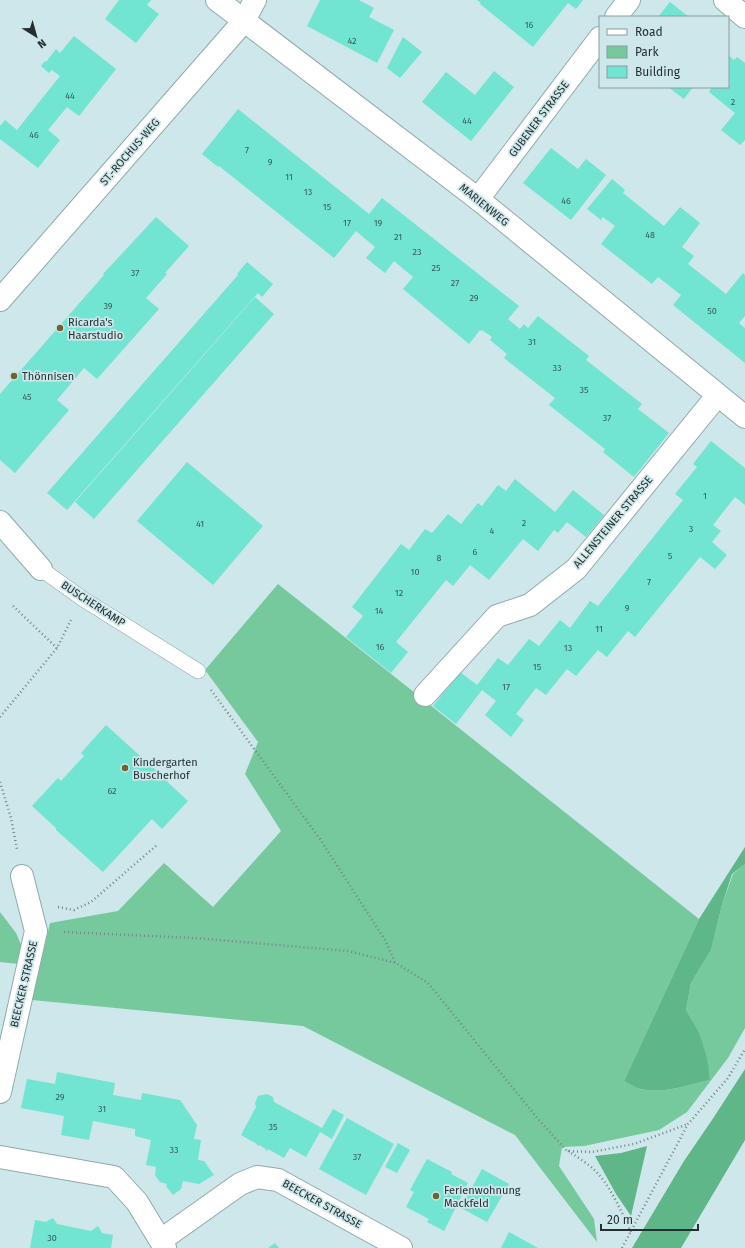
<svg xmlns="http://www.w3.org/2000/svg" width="745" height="1248" font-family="'Fira Sans',sans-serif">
<rect width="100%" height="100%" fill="#cde7ea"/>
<!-- green -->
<g fill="#75c99d">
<path d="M 278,584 L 699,919 L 624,1081 C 630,1083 636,1088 641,1089 C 663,1094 689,1085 710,1080 L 699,1032 L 686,1010 L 691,983 L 711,950 L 722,905 L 733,874 L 745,864 L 745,1028 L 728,1058 L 687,1112 L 659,1130 L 584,1146 L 562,1147 L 559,1166 L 594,1219 L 597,1242 L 515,1135 L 303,1026 L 32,1000 L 50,923 L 118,911 L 164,863 L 213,907 L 281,831 L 245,774 L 258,742 L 205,670 Z"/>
<polygon points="0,912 16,933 22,947 19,964 0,962"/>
</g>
<!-- forest -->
<g fill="#5eb689">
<path d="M 745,847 L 745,864 L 732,874 L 722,905 L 711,950 L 691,983 L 686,1010 L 699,1032 L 707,1058 L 710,1080 C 689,1085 663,1094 641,1089 C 636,1088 630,1084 624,1081 L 699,919 Z"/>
<polygon points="745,1069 745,1140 681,1248 632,1248 684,1161 714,1117"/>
<polygon points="647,1146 631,1216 616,1194 595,1156 621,1153"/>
</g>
<!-- building -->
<g fill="#71e4d2">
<polygon points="119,0 151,0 147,5 159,14 136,43 105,19"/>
<polygon points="320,0 359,0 374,8 369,17 394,30 377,63 307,26"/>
<polygon points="477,0 583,0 576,9 568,3 533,47 480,4 481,3"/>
<polygon points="670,2 689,17 658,17"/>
<polygon points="74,36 116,69 79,116 67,107 48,130 60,140 38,168 0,139 0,126 5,120 17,130 60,76 52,70 49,73 41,66 45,61 46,62 56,49 60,53"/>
<polygon points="403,37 422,52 400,78 387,68"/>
<polygon points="728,55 734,60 737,57 745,63 745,140 740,145 721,130 735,113 709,92 712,87 728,87"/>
<polygon points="494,71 514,87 471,141 422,102 446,72 475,95"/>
<polygon points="668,87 693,87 684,99"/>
<polygon points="238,109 369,214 382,198 519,306 508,319 520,329 524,324 528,328 538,316 589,356 586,360 642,404 638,409 669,433 634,477 603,452 605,449 549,405 555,398 504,358 507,354 490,340 492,337 482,330 481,331 480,330 469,344 403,289 413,277 394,261 385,273 366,258 375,247 356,231 334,258 219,166 218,167 202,154"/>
<polygon points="551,148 578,169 586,159 606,175 571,220 523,183"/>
<polygon points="612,179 625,190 623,193 664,226 680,207 700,223 682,247 694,256 688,264 726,294 743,273 745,275 745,316 739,323 745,328 745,363 673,305 681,295 658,277 652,284 601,244 615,226 603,217 601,220 587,209"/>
<polygon points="156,217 189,246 165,273 167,274 146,298 159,309 97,379 84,368 57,400 69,410 15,473 0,460 0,394 104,275 103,274"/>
<polygon points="247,262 273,284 262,297 258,293 67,510 47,493 238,275 237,274"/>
<polygon points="255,297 274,314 94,519 75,502"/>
<polygon points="711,441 745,468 745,505 735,497 713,525 721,531 712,542 727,555 715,569 700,557 635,637 628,631 607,657 598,650 576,676 567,669 546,695 536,688 516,714 524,720 511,737 485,715 496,701 482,690 456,724 433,706 460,672 477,685 498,658 508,665 529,639 539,646 560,620 570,628 590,601 598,606 683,500 675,494 697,467 693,464"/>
<polygon points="187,462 263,526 213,585 137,521"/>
<polygon points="515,479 555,512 573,490 604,515 586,537 567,522 558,533 554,530 538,551 523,539 489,580 470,565 453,586 446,580 396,642 408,652 391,673 346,637 363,616 352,607 401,544 409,550 425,529 432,533 448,514 461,524 478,503 482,506 498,485 506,491"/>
<polygon points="106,725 159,773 159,774 188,801 162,829 152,819 103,872 56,830 56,828 32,806 58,778 61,781 84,756 81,753"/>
<polygon points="57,1072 115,1083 113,1095 141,1100 142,1093 180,1100 197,1125 194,1139 201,1140 198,1160 204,1161 214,1175 199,1184 183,1181 181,1189 173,1195 166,1186 167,1184 160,1182 155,1175 156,1167 146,1165 151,1140 135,1136 135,1129 93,1121 89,1140 61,1135 64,1116 21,1108 27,1079 55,1084"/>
<polygon points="267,1094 273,1097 274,1102 322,1128 333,1109 344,1115 332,1139 320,1132 306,1157 290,1148 284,1158 268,1149 267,1151 265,1150 266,1149 259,1145 257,1146 257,1144 241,1135 256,1107 255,1103 258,1096"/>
<polygon points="347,1118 394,1144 366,1195 319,1169"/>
<polygon points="398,1143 410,1150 397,1173 385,1167"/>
<polygon points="427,1159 452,1172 451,1174 468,1183 444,1231 427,1222 429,1219 406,1207 414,1192 410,1190"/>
<polygon points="482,1169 509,1184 487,1222 461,1208"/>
<polygon points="53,1218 57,1224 91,1231 98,1226 102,1233 113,1235 111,1248 30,1248 35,1220 46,1222"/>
<polygon points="509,1232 538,1248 501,1248"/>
<polygon points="275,1243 279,1248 268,1248"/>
</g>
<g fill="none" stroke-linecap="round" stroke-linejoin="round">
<!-- lane casing -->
<g stroke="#91a9ac" stroke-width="16">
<polyline id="lane" points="41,569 83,599 198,671"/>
</g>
<!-- street casing -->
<g stroke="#91a9ac" stroke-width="24">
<g id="street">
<polyline points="217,0 478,199 745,417"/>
<polyline points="725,0 745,17"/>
<polyline points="616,17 629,0"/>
<polyline points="478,199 600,38"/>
<polyline points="0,300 244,21 255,0"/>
<polyline points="0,522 41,569"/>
<polyline points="425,695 497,616 530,605 576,569 717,396"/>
<polyline points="0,1092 36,931 22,876"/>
<polyline points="0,1157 114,1177 137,1202 165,1248"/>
<polyline points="161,1240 240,1184 257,1177 278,1180 401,1248"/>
</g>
</g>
<!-- path -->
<g stroke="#748688" stroke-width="2.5" stroke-dasharray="1 3" stroke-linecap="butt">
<polyline points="13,606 57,648"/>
<polyline points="211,690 320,839 385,940 395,962"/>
<polyline points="0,717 57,648 71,620"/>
<polyline points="0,782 11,818 17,849"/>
<polyline points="58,907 74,910 91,902 157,845"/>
<polyline points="64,932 194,938 348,951 396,963 428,983 538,1119 567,1151 592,1152 634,1144 688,1124"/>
<path d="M 568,1151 C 579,1158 592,1166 600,1176 C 612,1190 623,1215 631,1232"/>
<polyline points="622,1248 688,1124 728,1078 745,1049"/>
</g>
<!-- lane -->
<use href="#lane" stroke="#fff" stroke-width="15"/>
<!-- street -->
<use href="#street" stroke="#fff" stroke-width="22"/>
</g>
<!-- markers -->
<g fill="#726230" stroke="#cde7ea" stroke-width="1.5">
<circle cx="60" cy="328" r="4"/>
<circle cx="14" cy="376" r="4"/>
<circle cx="125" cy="768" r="4"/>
<circle cx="436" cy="1196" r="4"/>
</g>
<g text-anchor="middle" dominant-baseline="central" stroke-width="3.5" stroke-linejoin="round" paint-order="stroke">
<!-- number labels -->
<g font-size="9" fill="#385c58">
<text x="529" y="25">16</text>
<text x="352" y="41">42</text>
<text x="70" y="96">44</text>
<text x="733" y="102">2</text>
<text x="467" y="121">44</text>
<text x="34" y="135">46</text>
<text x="247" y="150">7</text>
<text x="270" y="162">9</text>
<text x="289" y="177">11</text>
<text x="308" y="192">13</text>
<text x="566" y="201">46</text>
<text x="327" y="207">15</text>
<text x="347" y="223">17</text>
<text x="378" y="223">19</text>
<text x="650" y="235">48</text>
<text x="398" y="237">21</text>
<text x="417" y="252">23</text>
<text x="436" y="268">25</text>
<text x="135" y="273">37</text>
<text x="455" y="283">27</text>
<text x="474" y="298">29</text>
<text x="108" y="306">39</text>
<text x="712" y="311">50</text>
<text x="532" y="342">31</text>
<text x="557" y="368">33</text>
<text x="584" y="390">35</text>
<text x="27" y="397">45</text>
<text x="607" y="418">37</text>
<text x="705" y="496">1</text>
<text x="524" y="523">2</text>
<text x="200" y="524">41</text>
<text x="691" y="529">3</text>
<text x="492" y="531">4</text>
<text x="475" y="552">6</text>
<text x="670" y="556">5</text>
<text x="439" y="558">8</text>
<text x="415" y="572">10</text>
<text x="649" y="582">7</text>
<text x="399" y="593">12</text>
<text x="627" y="608">9</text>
<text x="379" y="611">14</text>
<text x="599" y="629">11</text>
<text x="380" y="647">16</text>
<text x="568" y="648">13</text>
<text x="537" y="667">15</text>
<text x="506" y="687">17</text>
<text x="112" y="791">62</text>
<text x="60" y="1097">29</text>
<text x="102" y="1109">31</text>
<text x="273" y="1127">35</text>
<text x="174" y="1150">33</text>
<text x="357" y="1157">37</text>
<text x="52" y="1238">30</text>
</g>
<!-- street labels -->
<g font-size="11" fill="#252f30" stroke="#cde7ea">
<text transform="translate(539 119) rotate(-53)">GUBENER STRASSE</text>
<text transform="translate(130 152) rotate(-49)">ST.-ROCHUS-WEG</text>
<text transform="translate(484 205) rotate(39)">MARIENWEG</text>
<text transform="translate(613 522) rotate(-50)">ALLENSTEINER STRASSE</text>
<text transform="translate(93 604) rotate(33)">BUSCHERKAMP</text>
<text transform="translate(24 984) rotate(-77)">BEECKER STRASSE</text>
<text transform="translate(322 1204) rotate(29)">BEECKER STRASSE</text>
</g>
<!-- poi labels -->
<g font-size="11" fill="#252f30" stroke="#cde7ea" text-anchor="start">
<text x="68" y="322">Ricarda's<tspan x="68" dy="13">Haarstudio</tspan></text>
<text x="22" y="376">Thönnisen</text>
<text x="133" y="762">Kindergarten<tspan x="133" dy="13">Buscherhof</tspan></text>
<text x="444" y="1190">Ferienwohnung<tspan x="444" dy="13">Mackfeld</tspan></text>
</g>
</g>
<!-- legend -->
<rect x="599" y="16" width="130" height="72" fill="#cde7ea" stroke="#8a9da0"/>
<rect x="607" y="29" width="20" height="6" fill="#ffffff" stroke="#8a9da0"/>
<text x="635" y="36" font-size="12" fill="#252f30">Road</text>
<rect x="607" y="46" width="20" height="12" fill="#75c99d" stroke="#8a9da0"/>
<text x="635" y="56" font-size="12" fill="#252f30">Park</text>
<rect x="607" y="66" width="20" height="12" fill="#71e4d2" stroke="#8a9da0"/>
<text x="635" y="76" font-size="12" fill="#252f30">Building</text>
<!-- north arrow -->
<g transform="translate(36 36) rotate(143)" stroke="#cde7ea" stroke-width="3" paint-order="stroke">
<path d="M0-3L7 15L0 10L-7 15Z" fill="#252f30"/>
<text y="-6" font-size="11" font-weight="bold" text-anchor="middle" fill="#252f30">N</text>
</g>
<!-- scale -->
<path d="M601 1224v6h97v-6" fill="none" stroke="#252f30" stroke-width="2"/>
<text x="607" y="1224" font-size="12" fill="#252f30" stroke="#cde7ea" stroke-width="3" paint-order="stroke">20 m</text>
</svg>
